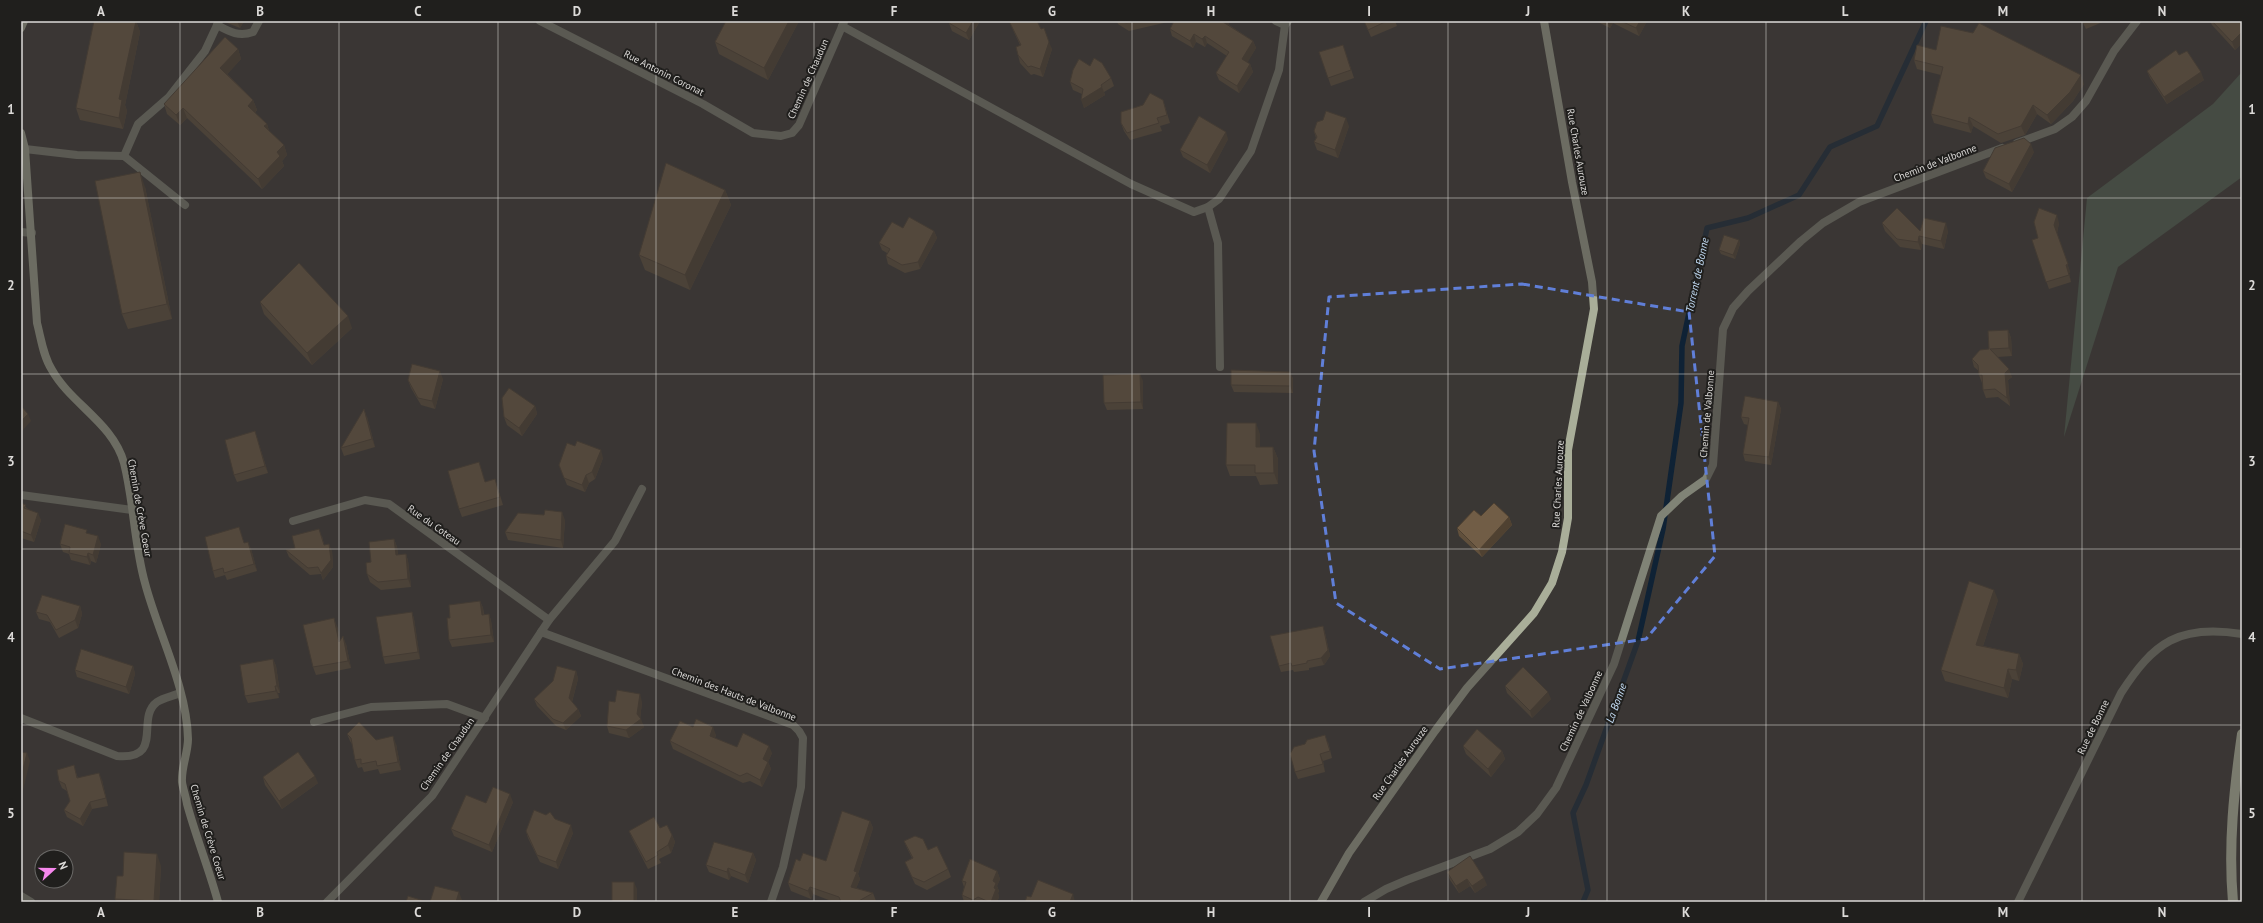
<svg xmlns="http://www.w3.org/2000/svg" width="2263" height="923" font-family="'PT Sans',sans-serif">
<rect width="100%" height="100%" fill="#3a3734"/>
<!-- green -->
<polygon fill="#526454" points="2242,72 2242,177 2118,267 2064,437 2087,198 2213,104"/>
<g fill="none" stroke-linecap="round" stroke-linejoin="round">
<!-- stream -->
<polyline stroke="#0f2235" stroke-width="5.5" points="1583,902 1588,890 1573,813 1586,785 1638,641 1663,529 1681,403 1682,346 1707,228 1748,218 1799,195 1830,147 1877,126 1926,21"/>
<!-- street -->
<g stroke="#808376" stroke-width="8">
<polyline points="540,21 703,104 753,133 781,136 792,133 799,125 844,22"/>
<polyline points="1276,21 1285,25"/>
<path d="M 217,25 C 230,32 239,37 253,32 L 259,21"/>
<polyline points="842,26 1131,184 1194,212 1208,207 1219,199 1251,151 1279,70 1285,25 1288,21"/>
<polyline points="2017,143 2055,129 2072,117 2086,101 2114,51 2137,21"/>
<polyline points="25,149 77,155 124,156 185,205"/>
<polyline points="124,156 138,124 169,97 205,51 219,21"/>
<polyline points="1208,207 1218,243 1220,367"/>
<polyline points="21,232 32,233"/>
<polyline points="21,495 132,510"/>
<polyline points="293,521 365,500 389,504 549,620"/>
<polyline points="541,632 793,725 799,731 803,738 801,787 783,867 771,902"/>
<path d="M 21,718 L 117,756 C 165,760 135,718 157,702 C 163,698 173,696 180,693"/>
<polyline points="314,722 371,707 447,704 485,718"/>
<polyline points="21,896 31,902"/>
<polyline points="327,902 432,796 549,620 615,541 642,489"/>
<polyline points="1364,902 1386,889 1407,880 1490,849 1518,832 1537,814 1556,788 1614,664 1661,516 1682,496 1706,479 1713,465 1723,329 1733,308 1748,291 1801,241 1823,223 1859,202 2002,148"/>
<path d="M 2018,902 L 2121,693 C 2154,642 2179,624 2242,634"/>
</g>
<!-- secondary -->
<g stroke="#a9ae99" stroke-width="8">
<polyline points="21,28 24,21"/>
<path d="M 21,133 L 25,149 L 37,323 C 41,338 43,356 52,370 C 71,404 113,423 124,463 C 134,502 134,544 145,583 C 158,633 187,687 188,739 C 188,753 181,768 182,782 C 183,789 186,797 187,804 C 196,837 209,869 218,902"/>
<polyline points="1321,902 1349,853 1435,731 1467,688 1534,613 1552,583 1562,552 1568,518 1568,450 1594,309 1592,282 1572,182 1544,21"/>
</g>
<!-- primary -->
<path stroke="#c8cfb4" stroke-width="10" d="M 2233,902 C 2228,845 2234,790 2242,734"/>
</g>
<!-- wall -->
<g fill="#61503c">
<polygon points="136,21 140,32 125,105 127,111 123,129 80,120 76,108"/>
<polygon points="224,21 244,21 240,28 225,22"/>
<polygon points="726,21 799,21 768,80 719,54 715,42"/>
<polygon points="980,21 969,40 952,31 949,23"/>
<polygon points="1009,21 1052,49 1043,77 1034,74 1031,75 1020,63 1018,55 1020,45"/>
<polygon points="1117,21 1172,21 1129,31 1118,24"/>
<polygon points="1174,21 1228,21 1229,25 1253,41 1256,48 1247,62 1250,64 1253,72 1239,93 1219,80 1216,73 1227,56 1207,43 1205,47 1196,42 1193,48 1172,36 1170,29"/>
<polygon points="1364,21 1395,21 1397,26 1371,37"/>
<polygon points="1596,21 1647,21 1639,36 1613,23 1610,28"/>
<polygon points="2082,21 2105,21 2086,29"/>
<polygon points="2210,21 2242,21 2242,43 2235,50 2212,25"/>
<polygon points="1343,45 1354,78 1331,86 1319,52"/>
<polygon points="238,49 241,59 227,74 253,100 257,110 255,113 267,124 269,131 284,145 287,155 282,161 284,166 262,189 187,118 180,125 167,114 164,104"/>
<polygon points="2179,55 2204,80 2167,104 2150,78 2147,71"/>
<polygon points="1914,60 2084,84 2073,101 2051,124 2037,114 2025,135 2001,143 1973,126 1971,133 1934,123 1931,114 1941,75 1917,69"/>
<polygon points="1111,78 1114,86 1104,92 1105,95 1084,108 1082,94 1073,90 1070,82"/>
<polygon points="1163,100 1170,123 1160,126 1162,131 1130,140 1124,131 1121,123"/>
<polygon points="1349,126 1338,158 1317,150 1314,142 1316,138 1314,131"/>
<polygon points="1228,139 1210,173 1183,157 1180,150"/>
<polygon points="2034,152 2012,192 1986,178 1983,171"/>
<polygon points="145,187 172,319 128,329 122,314"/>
<polygon points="725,190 731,205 690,290 645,270 639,255"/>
<polygon points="1882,223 1920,231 1948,231 1944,249 1922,244 1921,250 1900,247 1885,231"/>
<polygon points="2059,223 2057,233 2070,272 2069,273 2071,282 2049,289 2032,240 2038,238"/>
<polygon points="903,228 934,231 937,238 920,269 905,273 888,264 886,256 887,253 882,250 879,243"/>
<polygon points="1739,240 1740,244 1735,259 1721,254 1719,250"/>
<polygon points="260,302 352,328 312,365 264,314"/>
<polygon points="2008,330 2011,338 2012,356 1997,357 2012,377 2008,380 2010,406 1998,397 1986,398 1983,390 1983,383 1982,383 1979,375 1979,371 1974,367 1972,359 1989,349"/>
<polygon points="1290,372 1293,379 1293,393 1234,392 1231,385"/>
<polygon points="443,379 435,409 421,405 411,388 408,380"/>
<polygon points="1143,381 1143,409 1107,410 1104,403"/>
<polygon points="1778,402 1781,409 1771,465 1745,461 1743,454 1748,425 1744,424 1741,417"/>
<polygon points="535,406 537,414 522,436 507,425 504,417"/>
<polygon points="367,417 375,447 344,456 341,448"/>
<polygon points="1260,434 1260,447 1273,447 1278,459 1278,484 1260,485 1256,476 1230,476 1226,465"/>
<polygon points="257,438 268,473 237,482 234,475"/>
<polygon points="603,458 595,479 589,483 585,492 567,485 559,465"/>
<polygon points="479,462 485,482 495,479 503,505 462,517 459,509"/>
<polygon points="21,503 41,520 34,542 21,538"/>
<polygon points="1481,516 1509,517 1512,525 1482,557 1459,536 1457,528"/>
<polygon points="565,520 563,548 508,540 505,532"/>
<polygon points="239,527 244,543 251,549 257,571 227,580 225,575 215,578 213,571"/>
<polygon points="89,534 101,544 96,563 91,561 90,565 71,560 69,554 63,552 60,544"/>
<polygon points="322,536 324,545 332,551 333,567 323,580 321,574 310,575 289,557 286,550 295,548"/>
<polygon points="394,539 397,547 398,555 406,554 408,561 411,587 381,590 370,582 367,574 371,562"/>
<polygon points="1998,600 1983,646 2019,654 2023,664 2019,681 2012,679 2008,698 1945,681 1941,670"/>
<polygon points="480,601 483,608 484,614 489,614 491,621 494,642 452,647 449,640 450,618"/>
<polygon points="80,606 82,614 78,628 59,638 50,622 39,619 36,612"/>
<polygon points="412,612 414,619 420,659 385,664 383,657"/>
<polygon points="337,626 340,640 346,644 351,668 316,675 313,667"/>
<polygon points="1323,626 1325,633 1330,656 1324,665 1309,668 1309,670 1294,672 1293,670 1281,672 1279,666"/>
<polygon points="273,659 276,666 280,693 278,693 279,698 248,703 245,696"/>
<polygon points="133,666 135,674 129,694 77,677 75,670"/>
<polygon points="576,671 578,679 572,702 578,709 581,716 566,730 556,726 537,706 534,699"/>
<polygon points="1505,686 1551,699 1532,718 1507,693"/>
<polygon points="615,702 642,702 640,719 644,727 629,738 609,733 607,726"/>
<polygon points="693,727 716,735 715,738 737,747 772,753 768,762 771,769 762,787 750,781 743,783 673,749 670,741"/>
<polygon points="347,734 396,744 401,770 380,774 378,769 364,772 362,767 358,768 355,760 352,744 350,741"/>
<polygon points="1328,742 1332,758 1323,761 1325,772 1298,779 1295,772"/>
<polygon points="1463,746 1502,751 1505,759 1491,777 1466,754"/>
<polygon points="76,773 78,778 102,780 108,806 92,809 83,826 67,817 64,810 70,801 67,791 62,788 59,781"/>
<polygon points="263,777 318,783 282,809 265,785"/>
<polygon points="513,802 492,852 454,836 451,829 486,803"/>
<polygon points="555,819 573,833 558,869 540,862 528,838 526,831"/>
<polygon points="870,821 873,828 858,874 860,879 856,888 873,893 876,901 874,902 834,902 813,894 811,899 791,891 788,883 826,861"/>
<polygon points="660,828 672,835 675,842 671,853 659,859 661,863 648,869 632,838 629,831"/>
<polygon points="904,841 928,850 948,869 951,877 927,890 915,884 908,869 905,862 912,858 907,848"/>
<polygon points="753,853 756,860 748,883 731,876 729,880 709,872 706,865"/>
<polygon points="161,866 159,902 117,902 115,899 123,876"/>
<polygon points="997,871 1000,879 997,886 999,891 998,893 999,897 997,902 964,902 962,895 964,887 962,881"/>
<polygon points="1447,872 1487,885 1475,893 1470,886 1459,893 1450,880"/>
</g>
<!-- shaded-wall -->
<g fill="#4f4131">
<polygon points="136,21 140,32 125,105 127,111 123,129 119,118 119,99"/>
<polygon points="237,21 244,21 240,28"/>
<polygon points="789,21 799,21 768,80 764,68"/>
<polygon points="973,21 980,21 969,40 966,33"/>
<polygon points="1224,21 1228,21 1229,24 1226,29"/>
<polygon points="1607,21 1612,21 1613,23 1610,28"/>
<polygon points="1640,21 1647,21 1639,36 1636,28"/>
<polygon points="2242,32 2242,43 2235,50 2232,42"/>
<polygon points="1194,34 1196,42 1193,48 1190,41"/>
<polygon points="1205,36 1207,43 1205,47 1202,39"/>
<polygon points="1253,41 1256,48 1245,67 1242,59"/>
<polygon points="1049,42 1052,49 1043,77 1040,69"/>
<polygon points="238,49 241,59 224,78 220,68"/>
<polygon points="1250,64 1253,72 1239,93 1237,86"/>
<polygon points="2201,72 2204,80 2167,104 2164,97"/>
<polygon points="2081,75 2084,84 2073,101 2051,124 2047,115"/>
<polygon points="1102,87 1105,95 1084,108 1081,100"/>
<polygon points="253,100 257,110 252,116 248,106"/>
<polygon points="2033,105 2037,114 2025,135 2021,126"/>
<polygon points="183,108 187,118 180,125 176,115"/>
<polygon points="1969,117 1973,126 1971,133 1968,124"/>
<polygon points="1346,118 1349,126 1338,158 1335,150"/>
<polygon points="267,124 270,134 264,126"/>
<polygon points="1226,132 1228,139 1210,173 1207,165"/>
<polygon points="2031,144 2034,152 2012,192 2009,184"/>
<polygon points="284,145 287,155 282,161 284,166 262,189 258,179 277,152"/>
<polygon points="140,172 145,187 172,319 167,304"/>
<polygon points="725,190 731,205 690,290 685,275"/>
<polygon points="2057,215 2059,223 2057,233 2070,272 2069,273 2071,282 2054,225"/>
<polygon points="1946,223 1948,231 1944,249 1941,241"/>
<polygon points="934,231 937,238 920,269 918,262"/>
<polygon points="1919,236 1922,244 1921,250 1918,242"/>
<polygon points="1739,240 1740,244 1735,259 1733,255"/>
<polygon points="348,316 352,328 312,365 307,353"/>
<polygon points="2008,330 2011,338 2012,356 2009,348"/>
<polygon points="2009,369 2012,377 2008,380 2010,406 2007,398 2005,373"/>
<polygon points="440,371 443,379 435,409 432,401"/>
<polygon points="1290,372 1293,379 1293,393 1290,386"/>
<polygon points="1140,374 1143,381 1143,409 1141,402"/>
<polygon points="1778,402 1781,409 1771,465 1769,457"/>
<polygon points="535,406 537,414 522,436 519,428"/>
<polygon points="364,409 367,417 375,447 372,439"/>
<polygon points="28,414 31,421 21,432 21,421"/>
<polygon points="1256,423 1260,434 1260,458 1256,447"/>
<polygon points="255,431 257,438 268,473 265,466"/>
<polygon points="1273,447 1278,459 1278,484 1274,473"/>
<polygon points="601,450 603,458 595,479 592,472"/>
<polygon points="586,475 589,483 585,492 582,485"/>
<polygon points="562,512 565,520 563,548 561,540"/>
<polygon points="38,513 41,520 34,542 31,535"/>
<polygon points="1509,517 1512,525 1482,557 1479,550"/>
<polygon points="98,536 101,544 96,563 93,555"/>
<polygon points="394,539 397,547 399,562 396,555"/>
<polygon points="248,542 251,549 257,571 254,564"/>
<polygon points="329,544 332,551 333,567 323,580 321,573"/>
<polygon points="88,553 91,561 90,565 87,557"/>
<polygon points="406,554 408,561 411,587 408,579"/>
<polygon points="1994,590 1998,600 1980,655 1976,645"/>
<polygon points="480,601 483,608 484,622 482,615"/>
<polygon points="80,606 82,614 78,628 75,620"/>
<polygon points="412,612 414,619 420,659 418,652"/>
<polygon points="489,614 491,621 494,642 491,635"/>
<polygon points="334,618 337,626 342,649 339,642"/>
<polygon points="1323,626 1325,633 1330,656 1324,665 1321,658"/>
<polygon points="343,636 346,644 351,668 348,661"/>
<polygon points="2019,654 2023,664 2019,681 2016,670"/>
<polygon points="273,659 276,666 280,693 277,686"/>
<polygon points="133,666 135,674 129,694 126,687"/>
<polygon points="2008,669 2012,679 2008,698 2004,688"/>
<polygon points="576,671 578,679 571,705 569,698"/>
<polygon points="275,686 278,693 279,698 276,691"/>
<polygon points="1548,692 1551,699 1532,718 1530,711"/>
<polygon points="640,694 642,702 640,720 641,719 644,727 629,738 626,730 637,714"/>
<polygon points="578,709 581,716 566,730 563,723"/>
<polygon points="713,727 716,735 712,743 710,736"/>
<polygon points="393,736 396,744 401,770 398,762"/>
<polygon points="769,746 772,753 768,762 771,769 762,787 760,780 763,759"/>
<polygon points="1502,751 1505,759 1491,777 1488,769"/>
<polygon points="27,753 30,761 22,794 21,791 21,778"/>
<polygon points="1320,754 1323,761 1325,772 1323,764"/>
<polygon points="99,773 102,780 108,806 106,798"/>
<polygon points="315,776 318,783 282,809 279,801"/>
<polygon points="510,794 513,802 492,852 489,845"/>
<polygon points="90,802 92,809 83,826 80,819"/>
<polygon points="870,821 873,828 858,874 860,879 854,894 851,887 854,871"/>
<polygon points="571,825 573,833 558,869 556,862"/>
<polygon points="672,835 675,842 671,853 668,845"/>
<polygon points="753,853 756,860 748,883 745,875"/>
<polygon points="157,854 161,866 159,902 154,902"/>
<polygon points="728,868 731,876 729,880 727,872"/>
<polygon points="997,871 1000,879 997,886 999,891 998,893 999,897 997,902 991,902 994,888 993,881"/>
<polygon points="1484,878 1487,885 1475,893 1472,886"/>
<polygon points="1467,879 1470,886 1459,893 1456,886"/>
<polygon points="634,882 637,889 637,902 634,902"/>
<polygon points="810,887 813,894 811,899 808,891"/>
<polygon points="459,892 462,900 461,902 456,902"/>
<polygon points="1073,894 1075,902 1070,902"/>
</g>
<!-- building -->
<g fill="#715d46" stroke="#4f4131">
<polygon points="94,21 136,21 119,99 122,100 119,118 76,108"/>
<polygon points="726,21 789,21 764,68 715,42"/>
<polygon points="951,21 973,21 966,33 949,23"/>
<polygon points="1009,21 1037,21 1041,29 1044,28 1049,42 1040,69 1031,66 1028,67 1018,55 1016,47 1021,45"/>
<polygon points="1123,21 1137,21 1126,23"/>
<polygon points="1174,21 1224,21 1223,22 1253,41 1242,59 1250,64 1237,86 1216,73 1229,52 1205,36 1202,39 1194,34 1190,41 1170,29"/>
<polygon points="1364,21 1387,21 1368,30"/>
<polygon points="1621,21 1640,21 1636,28"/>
<polygon points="2212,21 2242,21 2242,32 2232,42"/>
<polygon points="1979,23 2081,75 2070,92 2047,115 2033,105 2021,126 1998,134 1969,117 1968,124 1931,114 1943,67 1914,60 1917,45 1936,50 1941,26 1973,33"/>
<polygon points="225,37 238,49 220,68 253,100 248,106 267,124 264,126 284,145 277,152 280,156 258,179 183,108 176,115 164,104"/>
<polygon points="1343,45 1351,70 1328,78 1319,52"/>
<polygon points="2176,50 2179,55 2187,51 2201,72 2164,97 2147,71"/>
<polygon points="1094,58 1102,63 1111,78 1101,85 1102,87 1081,100 1083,89 1070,82 1073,70 1079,59 1090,66"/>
<polygon points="1150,93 1163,100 1167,115 1157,118 1159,123 1127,133 1121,123 1121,112 1143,105"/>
<polygon points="1326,111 1346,118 1335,150 1314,142 1317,137 1314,131 1317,122 1323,120"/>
<polygon points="1199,116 1226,132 1207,165 1180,150"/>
<polygon points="2024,138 2031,144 2009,184 1983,171 1995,148"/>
<polygon points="666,163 725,190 685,275 639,255"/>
<polygon points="140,172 167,304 122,314 95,181"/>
<polygon points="1897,208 1920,231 1924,218 1946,223 1941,241 1919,236 1918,242 1897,239 1882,223"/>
<polygon points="2039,208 2057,215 2054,225 2068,264 2066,265 2069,275 2046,282 2032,240 2038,238 2034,222"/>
<polygon points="909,217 934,231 918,262 902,265 886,256 890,249 879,243 892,222 903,228"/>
<polygon points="1724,235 1739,240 1733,255 1719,250"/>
<polygon points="299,263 348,316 307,353 260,302"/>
<polygon points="2008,330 2009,348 1990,349 2009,369 2005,373 2007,398 1995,389 1983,390 1982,375 1979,375 1978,365 1972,359 1980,350 1989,349 1988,331"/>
<polygon points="412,364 440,371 432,401 418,398 408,380"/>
<polygon points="1231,370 1290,372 1290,386 1231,385"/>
<polygon points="1140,374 1141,402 1104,403 1103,375"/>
<polygon points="509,388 535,406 519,428 504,417 502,398"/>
<polygon points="1745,396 1778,402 1769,457 1743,454 1749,418 1741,417"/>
<polygon points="21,406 28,414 21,421"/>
<polygon points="364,409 372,439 341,448"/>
<polygon points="1227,423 1256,423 1256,447 1273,447 1274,473 1255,473 1255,465 1226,465"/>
<polygon points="255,431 265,466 234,475 225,440"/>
<polygon points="577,441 601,450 592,472 586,475 582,485 564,478 559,465 567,443 575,446"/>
<polygon points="479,462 485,482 495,479 500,497 459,509 448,471"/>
<polygon points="21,503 26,505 24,508 38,513 31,535 21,531"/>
<polygon points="1494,503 1509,517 1479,550 1457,528 1474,510 1481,516"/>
<polygon points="545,510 562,512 561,540 505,532 518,513 544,515"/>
<polygon points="65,524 87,530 86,533 98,536 93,555 88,553 87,557 69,553 70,547 60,544"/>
<polygon points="239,527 244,543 248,542 254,564 224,573 223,568 213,571 205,537"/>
<polygon points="319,529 324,545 329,544 331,560 321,573 318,567 308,568 286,550 295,548 292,536"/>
<polygon points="394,539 396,555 406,554 408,579 378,582 367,574 366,563 371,562 369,542"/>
<polygon points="1969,581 1994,590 1976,645 2019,654 2016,670 2008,669 2004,688 1941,670"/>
<polygon points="42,595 80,606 75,620 56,630 47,615 36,612"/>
<polygon points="480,601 482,615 489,614 491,635 449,640 447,618 450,618 449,605"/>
<polygon points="412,612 418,652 383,657 376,617"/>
<polygon points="334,618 339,642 343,636 348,661 313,667 303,625"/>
<polygon points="1323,626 1328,650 1321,658 1307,661 1307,663 1292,666 1291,663 1279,666 1270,636"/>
<polygon points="81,649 133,666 126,687 75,670"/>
<polygon points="273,659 277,686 275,686 276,691 245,696 240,665"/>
<polygon points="557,666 576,671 569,698 578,709 563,723 553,719 534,699 553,681"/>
<polygon points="1523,667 1548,692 1530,711 1505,686"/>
<polygon points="617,690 640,694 637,714 641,719 626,730 607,726 609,701 615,702"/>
<polygon points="696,719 713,727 710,736 737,747 743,733 769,746 763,759 768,762 760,780 747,773 740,776 670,741 680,721 693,727"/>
<polygon points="359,722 376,740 393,736 398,762 377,766 376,761 361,764 361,759 355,760 351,738 347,734"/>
<polygon points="1477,729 1502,751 1488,769 1463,746"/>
<polygon points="1325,735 1330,751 1320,754 1323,764 1295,772 1290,754 1294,747 1305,744 1307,740"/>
<polygon points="21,752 27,753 21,778"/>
<polygon points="298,752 315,776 279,801 263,777"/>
<polygon points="74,765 77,778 99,773 106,798 90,802 80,819 64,810 70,801 65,784 59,781 57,770"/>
<polygon points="493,787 510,794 489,845 451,829 466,795 486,803"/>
<polygon points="534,810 546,815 550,812 555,819 571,825 556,862 537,855 526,831"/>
<polygon points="842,811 870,821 854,871 857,872 851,887 873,893 857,902 841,902 839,897 810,887 808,891 788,883 796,859 800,861 803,853 826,861"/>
<polygon points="654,817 660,828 667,825 672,835 668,845 657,852 658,855 646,862 629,831"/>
<polygon points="915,836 923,839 928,850 937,846 948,869 924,882 912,877 905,862 913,858 904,841"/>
<polygon points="714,842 753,853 745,875 728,868 727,872 706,865"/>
<polygon points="124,852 157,854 154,901 115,899 117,876 123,876"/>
<polygon points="1470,856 1484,878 1472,886 1467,879 1456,886 1447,872"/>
<polygon points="970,859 997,871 993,881 996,883 994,888 996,889 991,902 989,902 978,897 973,900 962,895 966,882 962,881"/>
<polygon points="1038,880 1073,894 1070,902 1025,902 1027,896 1031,897"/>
<rect x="612" y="882" width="22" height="20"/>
<polygon points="435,886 459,892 456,902 430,902"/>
<polygon points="408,896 427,902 406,902"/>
</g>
<!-- marked area -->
<path d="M0 0H2263V923H0ZM 1522,284 L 1689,312 L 1715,556 L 1646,639 L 1440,669 L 1336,603 L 1314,451 L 1329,297 Z" fill="#3a3734" fill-opacity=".55" fill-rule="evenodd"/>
<path fill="none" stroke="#607fd8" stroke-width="3" stroke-dasharray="8 5" stroke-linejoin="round" d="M 1522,284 L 1689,312 L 1715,556 L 1646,639 L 1440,669 L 1336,603 L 1314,451 L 1329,297 Z"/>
<!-- grid -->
<path fill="none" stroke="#dcdad8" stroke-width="1" stroke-opacity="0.55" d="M 180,21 L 180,902M 339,21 L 339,902M 498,21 L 498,902M 656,21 L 656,902M 814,21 L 814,902M 973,21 L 973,902M 1132,21 L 1132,902M 1290,21 L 1290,902M 1448,21 L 1448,902M 1607,21 L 1607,902M 1766,21 L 1766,902M 1924,21 L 1924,902M 2082,21 L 2082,902M 21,198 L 2242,198M 21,374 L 2242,374M 21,549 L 2242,549M 21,725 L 2242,725"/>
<g text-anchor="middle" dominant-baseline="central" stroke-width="4" stroke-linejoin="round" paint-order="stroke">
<!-- street labels -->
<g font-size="10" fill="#dcdad8" stroke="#201f1d">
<text transform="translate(664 73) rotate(27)">Rue Antonin Coronat</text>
<text transform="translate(808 79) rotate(-66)">Chemin de Chaudun</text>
<text transform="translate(1578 152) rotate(80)">Rue Charles Aurouze</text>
<text transform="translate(1935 163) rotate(-21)">Chemin de Valbonne</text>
<text transform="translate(1707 414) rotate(-85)">Chemin de Valbonne</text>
<text transform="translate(1558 484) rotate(-87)">Rue Charles Aurouze</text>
<text transform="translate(140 508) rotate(80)">Chemin de Crève Coeur</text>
<text transform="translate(434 525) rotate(35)">Rue du Coteau</text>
<text transform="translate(734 694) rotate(21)">Chemin des Hauts de Valbonne</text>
<text transform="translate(1581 711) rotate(-65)">Chemin de Valbonne</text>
<text transform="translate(2093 727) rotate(-64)">Rue de Bonne</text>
<text transform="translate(447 754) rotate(-55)">Chemin de Chaudun</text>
<text transform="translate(1400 763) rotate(-55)">Rue Charles Aurouze</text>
<text transform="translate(208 832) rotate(73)">Chemin de Crève Coeur</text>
</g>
<!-- water labels -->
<g font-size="11" font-style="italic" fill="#c4def7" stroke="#201f1d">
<text transform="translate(1697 275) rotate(-78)">Torrent de Bonne</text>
<text transform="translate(1616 703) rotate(-70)">La Bonne</text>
</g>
</g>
<!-- border -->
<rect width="2263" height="923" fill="none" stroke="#201f1d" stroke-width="44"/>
<!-- north arrow -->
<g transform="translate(54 869) rotate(69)"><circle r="19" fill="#201f1d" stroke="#6b6a68"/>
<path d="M0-3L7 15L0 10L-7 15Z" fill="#f688ed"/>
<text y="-6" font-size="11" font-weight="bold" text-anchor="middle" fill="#dcdad8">N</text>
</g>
<rect x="22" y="22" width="2219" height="879" fill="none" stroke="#dcdad8" stroke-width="1.5"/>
<g font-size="13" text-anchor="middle" font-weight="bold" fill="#dcdad8">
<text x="101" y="16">A</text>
<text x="260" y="16">B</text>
<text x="418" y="16">C</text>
<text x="577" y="16">D</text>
<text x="735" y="16">E</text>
<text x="894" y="16">F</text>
<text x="1052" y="16">G</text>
<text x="1211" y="16">H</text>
<text x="1369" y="16">I</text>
<text x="1528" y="16">J</text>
<text x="1686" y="16">K</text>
<text x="1845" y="16">L</text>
<text x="2003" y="16">M</text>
<text x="2162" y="16">N</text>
<text x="11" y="114">1</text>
<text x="2252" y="114">1</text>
<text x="11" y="290">2</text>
<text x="2252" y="290">2</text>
<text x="11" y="466">3</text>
<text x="2252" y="466">3</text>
<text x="11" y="642">4</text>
<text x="2252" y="642">4</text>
<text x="11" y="818">5</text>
<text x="2252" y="818">5</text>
<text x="101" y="917">A</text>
<text x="260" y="917">B</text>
<text x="418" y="917">C</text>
<text x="577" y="917">D</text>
<text x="735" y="917">E</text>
<text x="894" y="917">F</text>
<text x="1052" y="917">G</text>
<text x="1211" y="917">H</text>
<text x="1369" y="917">I</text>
<text x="1528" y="917">J</text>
<text x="1686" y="917">K</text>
<text x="1845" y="917">L</text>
<text x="2003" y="917">M</text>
<text x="2162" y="917">N</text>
</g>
</svg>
